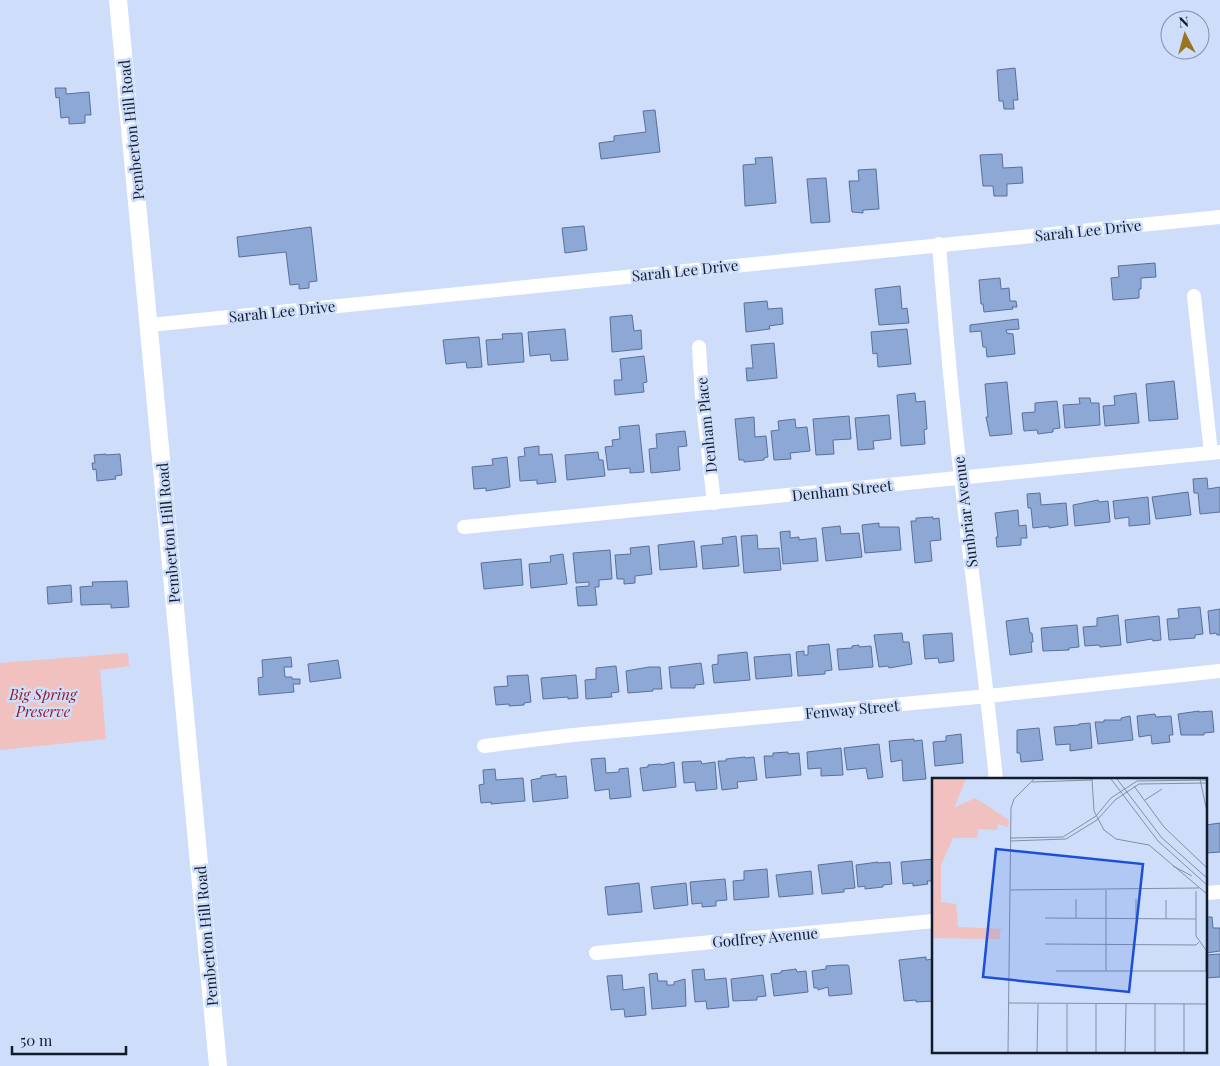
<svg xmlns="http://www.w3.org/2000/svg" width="1220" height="1066" font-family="'Playfair Display',serif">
<rect width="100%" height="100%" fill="#cdddfa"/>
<!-- green -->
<polygon fill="#f1c1bf" points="128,653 129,666 100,670 106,739 0,750 0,663"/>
<!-- building -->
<g fill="#8ea8d5" stroke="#58709a">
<polygon points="1015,68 1018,100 1013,100 1014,109 1004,109 1003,101 999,101 997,70"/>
<polygon points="55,88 66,88 66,94 89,92 91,115 85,115 85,123 69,124 69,117 61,118 59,97 56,98"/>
<polygon points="655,110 660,152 601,159 599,143 614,141 614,136 646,132 643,111"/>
<polygon points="1002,154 1003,168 1022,167 1023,183 1007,184 1007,196 994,196 993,186 983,186 980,155"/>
<polygon points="772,157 776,203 745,206 743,165 756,164 755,158"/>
<polygon points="876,169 879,209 863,210 863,213 852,212 849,181 859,181 858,170"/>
<polygon points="826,178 830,222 811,223 807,179"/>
<polygon points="584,226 587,250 565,253 562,228"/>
<polygon points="311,227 317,281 309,282 309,288 299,289 299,284 290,285 286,252 239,257 237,237"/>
<polygon points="1155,263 1156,277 1141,278 1141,289 1139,289 1139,298 1113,300 1111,278 1119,277 1118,266"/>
<polygon points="1000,278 1001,289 1009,288 1010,301 1016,301 1017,307 1012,307 1013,309 984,312 983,304 981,304 979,280"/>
<polygon points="900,286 902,309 907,308 909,323 879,325 875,289"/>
<polygon points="767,301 768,309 782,308 783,324 769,326 770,329 746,332 744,303"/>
<polygon points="632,315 634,331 641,330 642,349 612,352 610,317"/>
<polygon points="1018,319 1019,329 1006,330 1007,333 1013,334 1015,354 987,357 986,347 983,347 981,331 970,332 970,325"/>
<polygon points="565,329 568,360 551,361 550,354 530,356 528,332"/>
<polygon points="907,329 911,364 878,367 877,353 873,354 871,332"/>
<polygon points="522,333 524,362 488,365 486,340 503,339 502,334"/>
<polygon points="479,337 482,367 467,368 466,362 446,364 443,340"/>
<polygon points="774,343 777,378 747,381 746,368 753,368 751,345"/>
<polygon points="644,356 647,382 643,383 644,392 615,395 614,380 622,380 620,359"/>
<polygon points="1174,381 1178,419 1149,421 1146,384"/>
<polygon points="1007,382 1012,434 990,436 986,417 988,417 985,384"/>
<polygon points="915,393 916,402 925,401 927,429 924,430 925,444 901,446 897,395"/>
<polygon points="1136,393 1139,423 1105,426 1103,406 1115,405 1114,396"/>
<polygon points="1079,398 1090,398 1091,403 1099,403 1100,425 1065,428 1063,405 1080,404"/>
<polygon points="1057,401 1060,428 1053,429 1053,432 1038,434 1037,430 1024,431 1022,413 1035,412 1035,403"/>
<polygon points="889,415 891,439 873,441 874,449 858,450 855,418"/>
<polygon points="849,416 851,439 833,440 834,454 816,455 813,419"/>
<polygon points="754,417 755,437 766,436 768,457 764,458 764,460 744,462 744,460 739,460 735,419"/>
<polygon points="795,419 796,428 807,427 810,451 790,453 791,459 774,460 771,431 779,430 778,421"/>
<polygon points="639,425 644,472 630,473 630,468 608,470 605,447 613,446 612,440 620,439 619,427"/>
<polygon points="685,431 687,446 678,447 680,470 651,473 649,449 657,448 656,434"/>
<polygon points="539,446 539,455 552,454 556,482 537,484 537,480 520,481 518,457 525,456 524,448"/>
<polygon points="598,452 599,460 603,460 605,476 567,480 565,455"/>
<polygon points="106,454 106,455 120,454 122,475 115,476 116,479 97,481 96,469 93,470 92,463 95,463 94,455"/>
<polygon points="507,457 510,487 486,491 486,488 474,489 472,467 493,465 492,459"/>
<polygon points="1207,478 1208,489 1220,487 1220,512 1200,514 1198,493 1194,493 1193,479"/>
<polygon points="1188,492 1191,515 1156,519 1152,497"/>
<polygon points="1040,493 1041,505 1066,503 1068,525 1049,528 1049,526 1033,528 1031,508 1028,508 1027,494"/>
<polygon points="1148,497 1150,524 1129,526 1129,517 1115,519 1113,501"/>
<polygon points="1098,500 1099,502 1108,501 1110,522 1075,526 1073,505"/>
<polygon points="1018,510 1019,526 1026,525 1027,538 1021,538 1021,545 997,547 996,537 998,537 995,513"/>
<polygon points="933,517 933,519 939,518 941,540 930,541 932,561 915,563 911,521 916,521 916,518"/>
<polygon points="879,523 879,527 899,527 901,550 865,553 862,525"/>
<polygon points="840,526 841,534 859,533 862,557 826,561 822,528"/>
<polygon points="790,531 790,538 799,537 799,540 816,538 818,561 783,564 780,532"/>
<polygon points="757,535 758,549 779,548 781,570 744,573 741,536"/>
<polygon points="736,536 739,566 703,569 701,546 723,544 722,538"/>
<polygon points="694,541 697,567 660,570 658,545"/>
<polygon points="649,546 652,574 635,576 635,583 624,584 624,579 617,579 615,555 631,554 630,548"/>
<polygon points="610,550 612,579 599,580 599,587 595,587 597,605 578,606 576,587 589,586 589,582 576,583 573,553"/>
<polygon points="563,554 567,584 531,588 529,564 551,562 550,556"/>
<polygon points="521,559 523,585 484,589 481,563"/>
<polygon points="127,581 129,607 111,608 111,604 81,605 80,587 93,586 92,582"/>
<polygon points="71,585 72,602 48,604 47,587"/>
<polygon points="1200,607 1203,634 1195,635 1195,638 1169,640 1167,619 1179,618 1178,609"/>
<polygon points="1220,609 1220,635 1217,635 1216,633 1210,634 1208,611"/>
<polygon points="1118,615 1121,645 1100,647 1099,645 1085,646 1083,627 1097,626 1097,618"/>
<polygon points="1159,616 1161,640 1153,641 1152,639 1127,643 1125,620"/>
<polygon points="1028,618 1030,633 1032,633 1033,642 1031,642 1032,652 1010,655 1006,621"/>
<polygon points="1077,625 1079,647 1069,648 1069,650 1043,651 1041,628"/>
<polygon points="902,633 903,642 909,642 912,664 889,668 888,666 879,667 874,635"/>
<polygon points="952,633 954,661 939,663 938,658 925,659 923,635"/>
<polygon points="829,644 832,670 825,671 825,674 798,676 796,652 804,651 804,655 808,655 808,646"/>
<polygon points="859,645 859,647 871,646 873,667 839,670 837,649 852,648 852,646"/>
<polygon points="747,652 750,680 714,683 712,665 718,664 718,655"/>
<polygon points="790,654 792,676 756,679 754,657"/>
<polygon points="291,657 292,667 284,667 285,677 292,677 292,679 300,679 300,684 293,684 294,692 259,695 258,678 263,677 262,660"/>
<polygon points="338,660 341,678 310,682 308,664"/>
<polygon points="701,663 704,684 695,685 695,688 671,688 669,667"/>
<polygon points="616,666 619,692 611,693 612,697 586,699 585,680 596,679 596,668"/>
<polygon points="649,667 660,667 662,689 653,689 653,691 628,693 626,671"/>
<polygon points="528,675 531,702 524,703 524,705 509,706 509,704 496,705 494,687 508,686 507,676"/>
<polygon points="576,675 578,698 568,699 568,697 543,699 541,678"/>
<polygon points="1199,711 1199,712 1212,711 1214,732 1204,733 1204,735 1181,735 1178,714"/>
<polygon points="1155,714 1156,717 1171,716 1173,735 1169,735 1170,742 1152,744 1151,735 1139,737 1137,716"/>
<polygon points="1130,716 1133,740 1098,744 1095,722 1104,722 1104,720 1121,720 1121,718"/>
<polygon points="1090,723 1092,748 1070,751 1070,744 1056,745 1054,727 1079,725 1079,724"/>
<polygon points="1039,728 1043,760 1021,762 1020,753 1017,753 1017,730"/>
<polygon points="961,734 963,763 935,766 933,742 946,741 946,736"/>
<polygon points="914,739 914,741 922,740 926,779 903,781 902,760 891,762 889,741"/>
<polygon points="879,744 883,777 868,779 866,768 847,770 844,748"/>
<polygon points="841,748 843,775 821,776 821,768 808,769 807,752"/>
<polygon points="788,752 788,754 799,753 801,775 766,778 764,756 773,756 773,753"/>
<polygon points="745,757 745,758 754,757 757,780 737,782 738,788 722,790 718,761 726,761 726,759"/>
<polygon points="605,758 606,773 619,772 619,769 628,768 631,797 610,799 609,789 595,791 591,759"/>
<polygon points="701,761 702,764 715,762 717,789 696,791 695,782 684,783 682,762"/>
<polygon points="674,762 676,787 643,791 640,768 648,767 648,765 661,764 661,765"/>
<polygon points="495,769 496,780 523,778 525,801 491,804 491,802 481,803 479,785 484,784 483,770"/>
<polygon points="556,774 556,777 566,776 568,798 533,802 531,780 541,778 541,776"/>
<polygon points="1220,823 1220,852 1206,853 1206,825"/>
<polygon points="934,859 934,881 927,881 928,884 913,886 913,883 903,884 901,862"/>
<polygon points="852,861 855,888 844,889 844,892 822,894 818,865"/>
<polygon points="878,862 878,863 890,862 892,884 883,885 883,887 865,889 865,886 858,887 856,865"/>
<polygon points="767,869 769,897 734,900 733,881 744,880 744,871"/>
<polygon points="811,871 813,894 779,897 776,875"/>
<polygon points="725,879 727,900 716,901 716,906 702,907 702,903 692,904 690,882"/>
<polygon points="639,883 642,912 608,915 605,887"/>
<polygon points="686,883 688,905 654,909 651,887"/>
<polygon points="1206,917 1212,917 1213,928 1220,928 1220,951 1206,953"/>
<polygon points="1220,954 1220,977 1206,978 1206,955"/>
<polygon points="926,957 926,960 934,959 934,1001 916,1002 916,1000 904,1001 899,960"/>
<polygon points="841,965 848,965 849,967 852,994 829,996 828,987 818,990 818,988 814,988 812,971 826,969 826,966"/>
<polygon points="704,969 705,980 726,978 729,1007 707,1009 706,1001 695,1002 692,970"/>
<polygon points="796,969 797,972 806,971 808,992 774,996 771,974 781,973 781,971"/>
<polygon points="657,973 658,981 667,981 667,985 674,985 674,982 685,979 686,1006 652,1009 649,974"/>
<polygon points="622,975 623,990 644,987 646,1015 625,1017 624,1009 611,1010 607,976"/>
<polygon points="763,975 766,996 757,997 757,1000 733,1001 731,979"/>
</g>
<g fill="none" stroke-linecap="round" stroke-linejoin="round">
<!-- minor -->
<g stroke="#fff" stroke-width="14">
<path d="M 939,244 C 945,322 952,400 961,478 C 972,579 986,679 996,780"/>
<polyline points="1194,296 1211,453"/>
<polyline points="150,325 1220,217"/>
<polyline points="699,347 702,396 714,503"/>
<polyline points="464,527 1220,452"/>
<polyline points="484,746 573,735 988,696 1220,671"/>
<polyline points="1206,893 1220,892"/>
<polyline points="596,953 934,921"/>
</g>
<!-- tertiary -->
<polyline stroke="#fff" stroke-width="18" points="118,0 218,1066"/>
</g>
<g text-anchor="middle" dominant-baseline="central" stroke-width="5" stroke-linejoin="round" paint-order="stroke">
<!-- street labels -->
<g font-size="15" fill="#111b2b" stroke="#cdddfa">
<text transform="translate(131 130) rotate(-96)">Pemberton Hill Road</text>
<text transform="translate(1088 230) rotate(-6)">Sarah Lee Drive</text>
<text transform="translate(685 270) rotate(-6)">Sarah Lee Drive</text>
<text transform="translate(282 311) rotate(-6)">Sarah Lee Drive</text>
<text transform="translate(706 425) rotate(-96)">Denham Place</text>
<text transform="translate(842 490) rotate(-6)">Denham Street</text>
<text transform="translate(965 512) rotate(-97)">Sunbriar Avenue</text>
<text transform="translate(168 533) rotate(-95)">Pemberton Hill Road</text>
<text transform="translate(852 709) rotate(-5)">Fenway Street</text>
<text transform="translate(206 936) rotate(-95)">Pemberton Hill Road</text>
<text transform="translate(765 937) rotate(-5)">Godfrey Avenue</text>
</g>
<!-- park labels -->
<g font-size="15" font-style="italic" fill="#961a28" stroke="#cdddfa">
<text x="43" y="694">Big Spring<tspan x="43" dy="17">Preserve</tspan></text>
</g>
</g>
<!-- overview -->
<g transform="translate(932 778)">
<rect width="275" height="275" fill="#cdddfa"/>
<path d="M 0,1 L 34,1 L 22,30 L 43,20 L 77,42 L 76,49 L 66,46 L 65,52 L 46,51 L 45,60 L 21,60 L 9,87 L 9,124 L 24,126 L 26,149 L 71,151 L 68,153 L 68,161 L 0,160 Z" fill="#f1c1bf"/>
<path fill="none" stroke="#828fa7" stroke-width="1" d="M 160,1 L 162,33 L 172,52 L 184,61 L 217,67 L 275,116M 179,1 L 226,63 L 275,107M 185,1 L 230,60 L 275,100M 268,1 L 275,34M 100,4 L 160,2M 202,8 L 232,49 L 275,90M 213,22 L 230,11M 164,38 L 179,20 L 205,3 L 275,2M 165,42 L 183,22 L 207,6 L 275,5M 78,60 L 131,59 L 164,38M 78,63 L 134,61 L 165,42M 241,88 L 260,98M 78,112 L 267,110M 264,113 L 264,158 L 274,172 L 274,193M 204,121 L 204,140M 234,122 L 234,141M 113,140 L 264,141M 144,140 L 144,121M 113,166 L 264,167 L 267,164M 124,193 L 275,193M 174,193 L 174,112M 76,225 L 275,226M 76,274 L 79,30 L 82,21 L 102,1M 105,274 L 106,226M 135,274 L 135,226M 164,274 L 164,226M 193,274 L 194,226M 223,274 L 223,226M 252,274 L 252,226"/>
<path fill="#1d4ed8" fill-opacity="0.15" stroke="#1d4ed8" stroke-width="2.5" d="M 64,71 L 211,86 L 197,214 L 51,199 Z"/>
<rect width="275" height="275" fill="none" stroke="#111b2b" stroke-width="2.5"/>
</g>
<!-- north arrow -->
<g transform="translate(1185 35) rotate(354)"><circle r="24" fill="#cdddfa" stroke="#828fa7"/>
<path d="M0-4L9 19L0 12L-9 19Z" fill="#9b7420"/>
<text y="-8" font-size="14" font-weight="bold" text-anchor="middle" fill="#111b2b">N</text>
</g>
<!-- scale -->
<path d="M12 1046v8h114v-8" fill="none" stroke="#111b2b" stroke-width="2.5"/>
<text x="20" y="1046" font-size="15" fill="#111b2b" stroke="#cdddfa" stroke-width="4" paint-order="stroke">50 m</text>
</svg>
